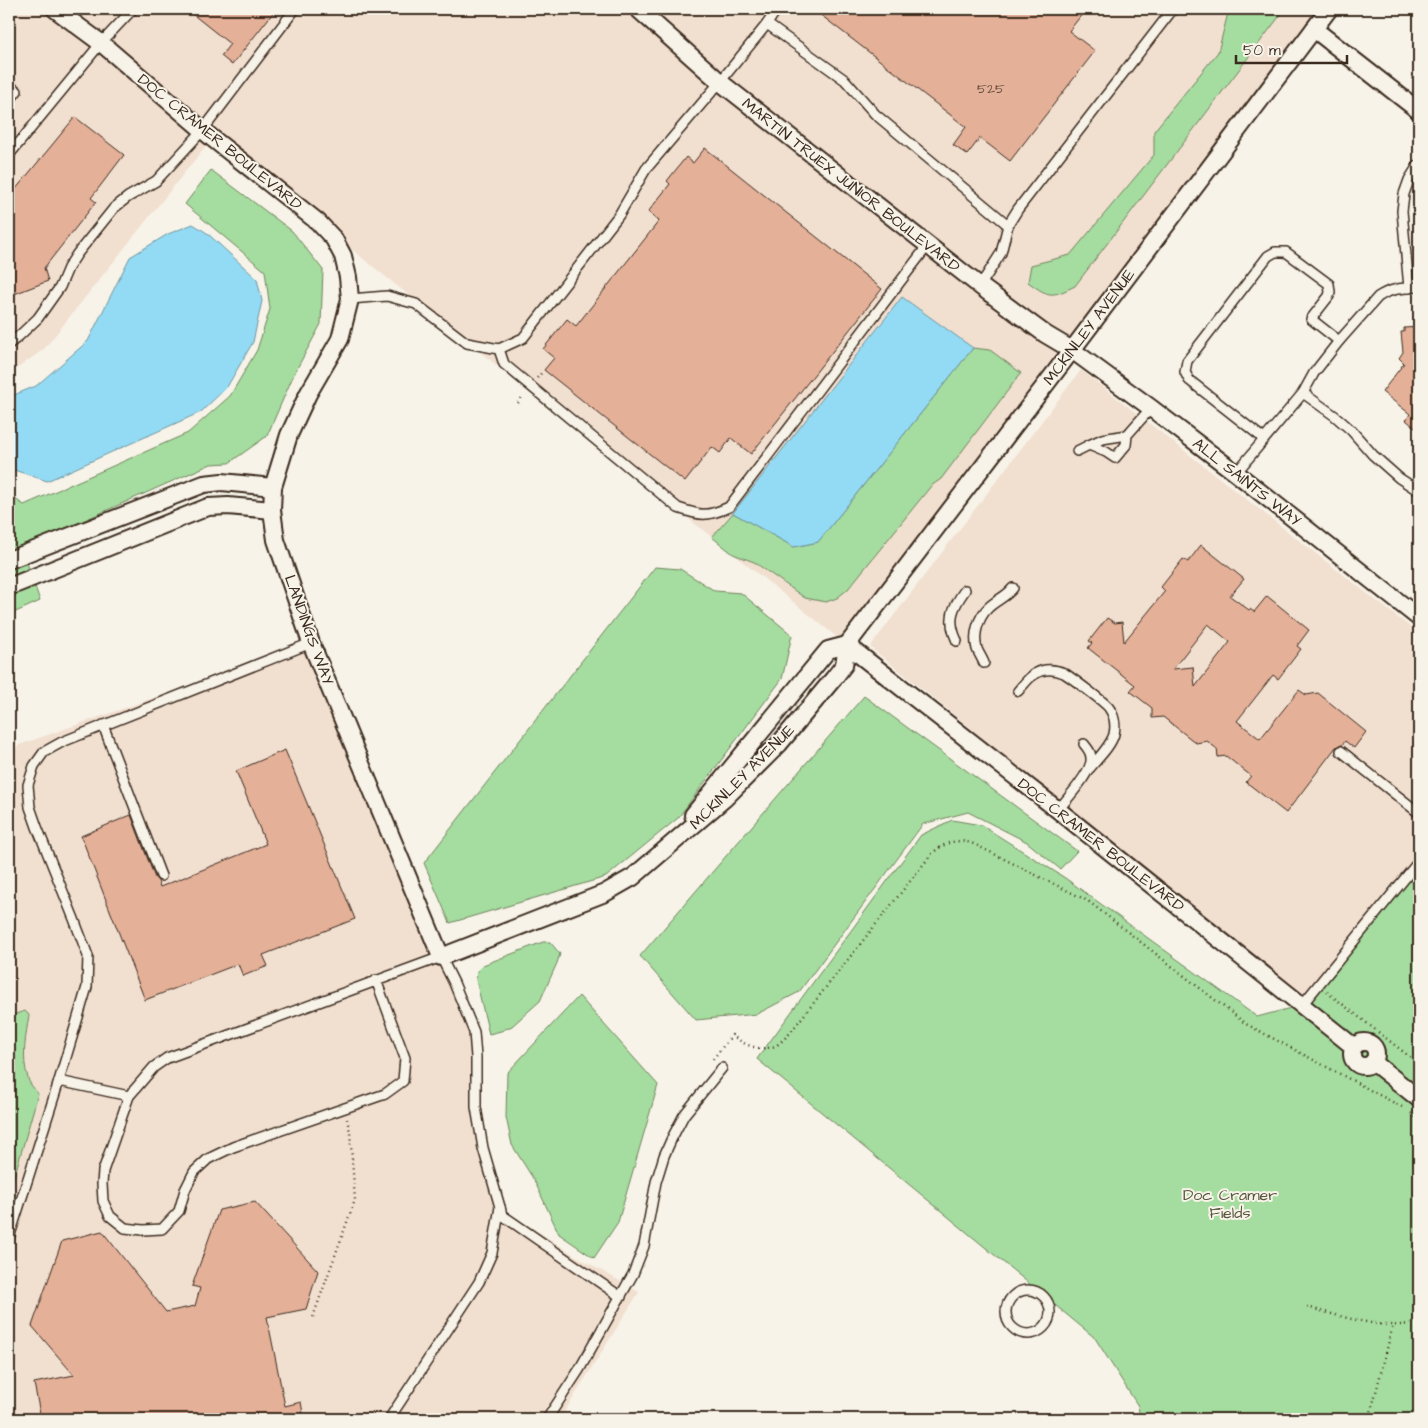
<svg xmlns="http://www.w3.org/2000/svg" width="1428" height="1428" font-family="'Architects Daughter',sans-serif">
<rect width="100%" height="100%" fill="#f7f3e8"/>
<filter id="ink" filterUnits="userSpaceOnUse"><feTurbulence type="fractalNoise" baseFrequency=".02" numOctaves="2"/><feDisplacementMap in="SourceGraphic" scale="10" xChannelSelector="R" yChannelSelector="G"/><feConvolveMatrix kernelMatrix="1 2 1 2 8 2 1 2 1" color-interpolation-filters="sRGB"/></filter>
<g filter="url(#ink)">
<!-- built -->
<g fill="#f1dfd0">
<polygon points="9,9 1332,9 847,645 212,138 44,349 9,374"/>
<polygon points="1081,370 1419,634 1419,861 1313,991 1298,992 870,647"/>
<polygon points="311,643 474,1032 480,1133 503,1218 512,1215 574,1255 639,1292 560,1419 9,1419 9,758 19,745"/>
</g>
<!-- green -->
<g fill="#a5dc9f" stroke="#70835e">
<path d="M 1229,9 L 1285,9 L 1075,286 C 1052,297 1050,298 1028,282 L 1031,265 L 1070,255 L 1154,155 L 1154,131 L 1218,52 Z"/>
<polygon points="211,170 292,231 323,270 321,324 294,374 267,436 229,463 211,464 22,548 40,601 9,615 9,495 24,505 188,433 230,396 257,350 270,309 265,271 185,204"/>
<polygon points="973,348 990,350 1021,373 941,479 931,486 848,589 837,598 826,602 805,598 754,562 733,554 712,537 733,513 794,547 818,542"/>
<polygon points="655,567 680,569 715,591 741,593 792,635 782,679 678,818 606,877 450,923 424,863"/>
<polygon points="864,696 1077,851 1060,869 1027,842 968,812 923,824 799,992 757,1014 696,1020 640,956"/>
<polygon points="952,820 981,825 1065,878 1257,1017 1302,1005 1419,861 1419,1419 1140,1419 1138,1406 1095,1338 757,1059 921,835"/>
<polygon points="543,942 550,942 560,954 557,963 540,1001 512,1026 501,1031 489,1034 476,980 477,971 483,965"/>
<polygon points="579,996 658,1085 618,1222 594,1258 559,1234 534,1180 512,1145 506,1117 507,1073"/>
<path d="M 25,1011 L 29,1015 C 26,1035 21,1058 28,1078 C 29,1084 35,1089 38,1094 L 9,1195 L 9,1016 Z"/>
</g>
<!-- water -->
<g fill="#93dbf4" stroke="#70949e">
<polygon points="193,224 207,233 257,279 262,301 253,342 227,387 201,412 47,481 11,469 9,467 9,397 36,386 88,341 130,257 168,234"/>
<polygon points="902,297 973,348 818,542 794,547 733,513"/>
</g>
<!-- building -->
<g fill="#e4b098" stroke="#3b2a1e" fill-rule="evenodd">
<polygon points="186,9 276,9 232,65 221,56 230,44"/>
<polygon points="813,9 1086,9 1069,31 1095,51 1010,161 980,138 967,155 953,145 966,127"/>
<polygon points="75,117 124,155 91,198 96,202 44,268 48,281 9,296 9,193 15,190"/>
<polygon points="705,148 882,289 751,454 731,438 720,453 712,447 685,482 544,370 554,358 543,349 567,319 576,326 659,221 648,212 670,184 667,181 686,157 693,163"/>
<polygon points="1419,327 1419,431 1406,420 1410,414 1382,392 1404,363 1399,358 1403,352 1401,332 1404,332 1404,328"/>
<path d="M 1201,545 L 1244,579 L 1230,596 L 1249,610 L 1250,609 L 1254,612 L 1267,596 L 1309,630 L 1297,646 L 1301,649 L 1278,679 L 1273,675 L 1237,721 L 1260,739 L 1299,690 L 1306,695 L 1318,693 L 1366,732 L 1354,748 L 1345,741 L 1342,745 L 1336,747 L 1286,813 L 1246,782 L 1251,776 L 1226,756 L 1218,757 L 1217,749 L 1207,741 L 1196,743 L 1163,717 L 1152,718 L 1152,708 L 1130,691 L 1135,685 L 1088,648 L 1092,643 L 1089,641 L 1107,618 L 1115,623 L 1122,622 L 1124,642 L 1165,591 L 1161,587 L 1183,559 L 1188,562 ZM 1208,624 L 1230,642 L 1195,687 L 1193,667 L 1173,669 Z"/>
<polygon points="285,750 355,919 263,955 268,966 243,976 238,964 145,1000 81,836 131,815 155,878 158,881 160,887 266,844 236,771"/>
<polygon points="255,1202 318,1271 306,1309 267,1317 285,1406 301,1402 304,1419 41,1419 34,1383 74,1375 32,1326 62,1241 102,1231 166,1312 195,1306 200,1288 192,1286 219,1210"/>
</g>
<g fill="none" stroke-linecap="round" stroke-linejoin="round">
<!-- service casing -->
<g stroke="#3b2a1e" stroke-width="12">
<g id="service">
<polyline points="767,24 845,80 875,114 1008,225"/>
<polyline points="9,85 17,91 9,101"/>
<polyline points="9,155 101,43 133,9"/>
<polyline points="980,286 1001,253 1008,225 1018,209 1173,9"/>
<polyline points="1409,288 1402,211 1404,194 1409,180 1419,164"/>
<polyline points="350,299 387,296 416,304 467,343 499,349 523,338 619,215 646,169 720,82 767,24 777,9"/>
<polyline points="9,344 19,336 38,318 60,287 68,268 77,254 114,208 128,197 156,181 203,130 295,9"/>
<path d="M 499,349 L 504,364 L 678,508 C 701,516 707,517 729,507 L 928,245"/>
<polyline points="1303,393 1335,416 1351,430 1373,455 1399,478 1419,491"/>
<polyline points="1127,435 1102,439 1089,445 1106,452 1115,458 1126,445 1127,435 1151,408"/>
<polyline points="1264,439 1189,380 1185,372 1187,361 1268,256 1275,252 1286,252 1329,284 1330,292 1329,296 1311,319 1339,341"/>
<polyline points="1077,451 1089,445"/>
<path d="M 1236,473 L 1303,393 L 1314,373 L 1339,341 L 1378,297 C 1391,288 1404,288 1419,287"/>
<path d="M 957,641 C 947,620 952,608 965,590"/>
<path d="M 984,663 C 982,658 979,654 977,649 C 973,635 978,618 988,608 C 996,600 1006,597 1013,588"/>
<path d="M 1018,691 C 1025,683 1031,674 1041,671 C 1048,669 1057,670 1064,673 C 1069,676 1106,703 1109,708 C 1114,715 1116,725 1114,734 C 1111,746 1098,758 1090,768"/>
<polyline points="103,725 161,876"/>
<polyline points="1341,751 1419,813"/>
<path d="M 1058,810 C 1067,799 1093,771 1091,758 C 1091,752 1088,749 1084,744"/>
<polyline points="376,980 405,1058 403,1081 385,1094 233,1147 208,1159 194,1172 185,1190 179,1211 162,1229 143,1230 125,1228 110,1216 103,1201 102,1184 103,1171 129,1096 154,1067 167,1058 441,957 454,983 474,1032 476,1057 476,1107 483,1148 500,1207 492,1253 479,1282 389,1419"/>
<polyline points="1302,1005 1419,861"/>
<polyline points="59,1081 129,1096"/>
<polyline points="500,1207 502,1215 621,1297"/>
<polyline points="9,1238 59,1081 87,987 88,956 74,919 37,827 30,807 28,785 34,766 44,752 62,742 311,643"/>
<circle cx="1028" cy="1312" r="22"/>
<polyline points="547,1419 579,1370 633,1274 644,1246 656,1182 664,1156 672,1138 684,1115 722,1068"/>
</g>
</g>
<!-- minor casing -->
<g stroke="#3b2a1e" stroke-width="20">
<g id="minor">
<polyline points="55,9 101,43 212,138 318,222 334,239 343,256 348,277 350,299 340,339 308,394 289,435 273,487 272,510 276,540 311,643 441,957 605,893 633,877 724,799 779,744 834,678 844,665 847,645 1072,350 1329,9"/>
<polyline points="638,9 720,82 980,286 1045,334 1072,350 1151,408 1236,473 1419,618"/>
<polyline points="1314,29 1419,111"/>
<polyline points="9,560 204,484 222,482 273,487"/>
<polyline points="9,587 208,507 228,506 272,510"/>
<polyline points="847,645 1058,810 1354,1047"/>
<polyline points="693,815 828,650 847,645"/>
<circle cx="1364" cy="1054" r="12"/>
<polyline points="1373,1062 1419,1099"/>
</g>
</g>
<!-- path -->
<g stroke="#3b2a1e" stroke-width="2.5" stroke-dasharray="1 4" stroke-linecap="butt">
<polyline points="537,378 543,371"/>
<polyline points="518,403 523,396"/>
<polyline points="1327,992 1419,1064"/>
<path d="M 713,1059 L 732,1035 C 744,1045 761,1053 777,1045 C 781,1042 785,1038 789,1034 L 930,856 C 943,842 958,837 976,845 L 1088,901 L 1246,1024 L 1402,1107"/>
<polyline points="1411,1113 1419,1120"/>
<path d="M 1307,1307 C 1330,1313 1402,1337 1419,1318"/>
<polyline points="313,1317 355,1200 350,1132 347,1119"/>
<polyline points="1370,1416 1393,1325"/>
</g>
<!-- service -->
<use href="#service" stroke="#f7f3e8" stroke-width="9"/>
<!-- minor -->
<use href="#minor" stroke="#f7f3e8" stroke-width="16"/>
</g>
</g>
<g text-anchor="middle" dominant-baseline="central" stroke-width="4" stroke-linejoin="round" paint-order="stroke">
<!-- number labels -->
<g font-size="14" fill="#654c3c">
<text x="991" y="89">525</text>
</g>
<!-- street labels -->
<g font-size="16" fill="#3b2a1e" stroke="#f7f3e8">
<text transform="translate(220 142) rotate(39)">DOC CRAMER BOULEVARD</text>
<text transform="translate(851 185) rotate(38)">MARTIN TRUEX JUNIOR BOULEVARD</text>
<text transform="translate(1089 327) rotate(-53)">MCKINLEY AVENUE</text>
<text transform="translate(1247 482) rotate(38)">ALL SAINTS WAY</text>
<text transform="translate(309 630) rotate(70)">LANDINGS WAY</text>
<text transform="translate(742 777) rotate(-45)">MCKINLEY AVENUE</text>
<text transform="translate(1101 845) rotate(38)">DOC CRAMER BOULEVARD</text>
</g>
<!-- park labels -->
<g font-size="16" fill="#56563e" stroke="#f7f3e8">
<text x="1230" y="1195">Doc Cramer<tspan x="1230" dy="18">Fields</tspan></text>
</g>
</g>
<!-- margin -->
<rect width="1428" height="1428" fill="none" stroke="#f7f3e8" stroke-width="30"/>
<rect x="15" y="15" width="1398" height="1398" fill="none" stroke="#3b2a1e" stroke-width="2" filter="url(#ink)"/>
<!-- scale -->
<path d="M1236 55v8h111v-8" fill="none" stroke="#3b2a1e" stroke-width="2.5"/>
<text x="1243" y="55" font-size="15" fill="#3b2a1e" stroke="#f7f3e8" stroke-width="4" paint-order="stroke">50 m</text>
</svg>
